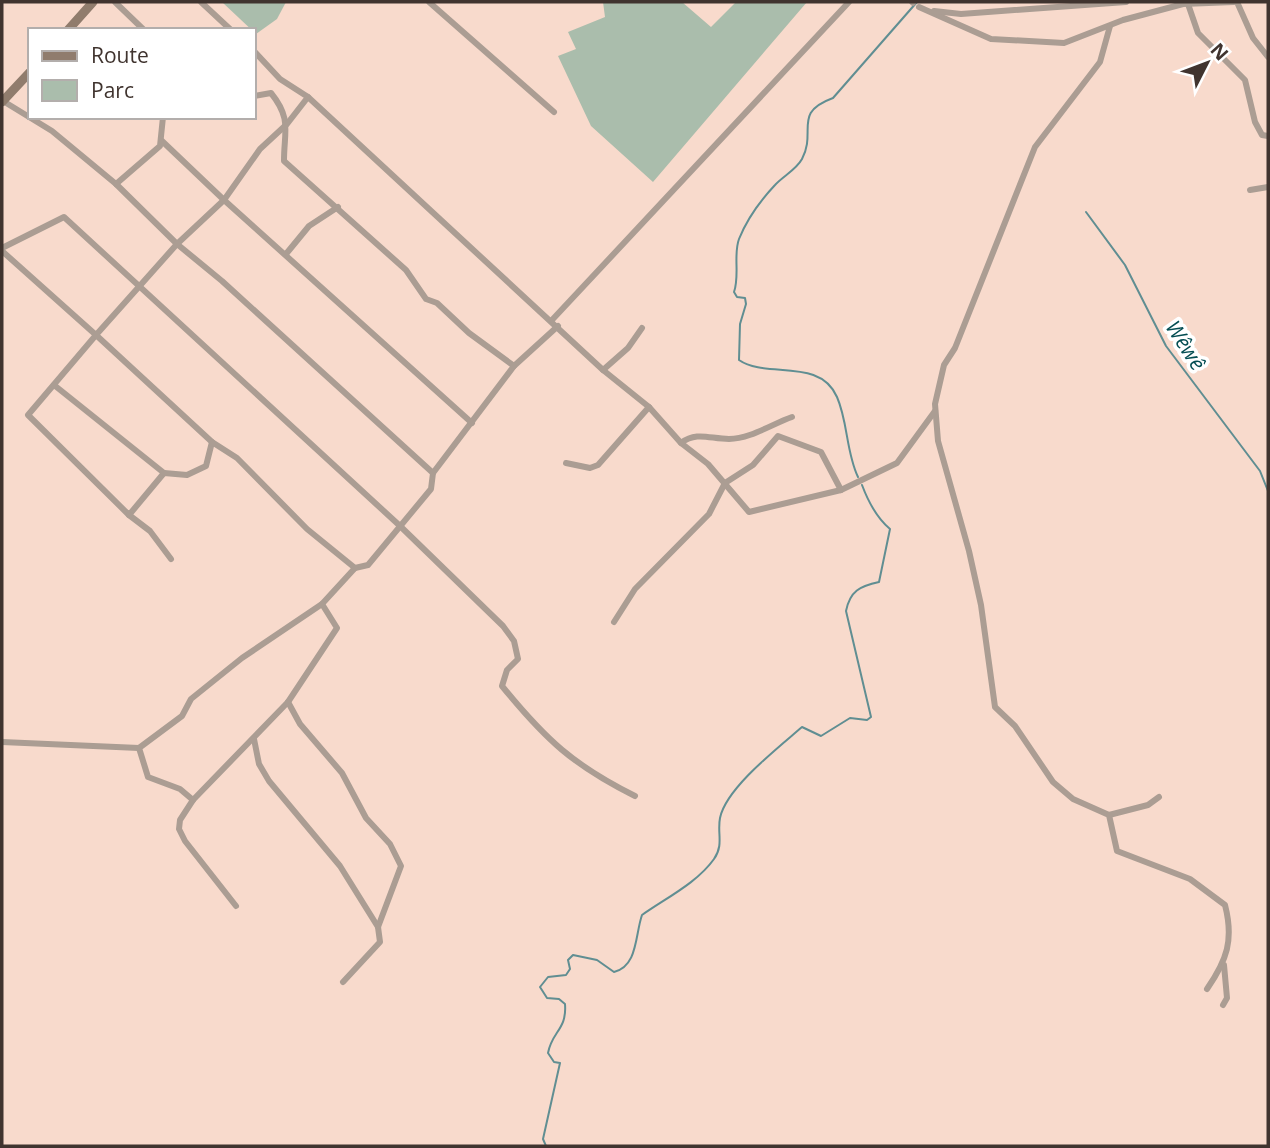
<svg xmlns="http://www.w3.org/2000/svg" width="1270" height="1148" font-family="'Open Sans',sans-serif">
<rect width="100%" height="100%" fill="#f8dacc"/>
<!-- green -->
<g fill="#aabdac">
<polygon points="222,2 286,2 277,19 256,34"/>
<polygon points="603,2 682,2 711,27 736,2 807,2 653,182 591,126 558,56 576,49 568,32 605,17"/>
</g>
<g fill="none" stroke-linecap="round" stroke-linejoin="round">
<!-- stream -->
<g stroke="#608e92" stroke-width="2">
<polyline points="1086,212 1125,265 1166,346 1260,471 1268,491"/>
<path d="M 858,477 C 846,452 848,422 837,397 C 820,357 766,379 739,360 L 740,324 L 746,304 L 745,298 L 737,297 L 734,292 C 740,275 733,255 739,239 C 747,219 760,201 775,185 C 783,176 796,170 802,159 C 817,131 792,113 833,98 L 917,2"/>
<path d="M 546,1146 L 543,1139 L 560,1063 L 554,1062 L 548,1053 C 552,1031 567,1030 565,1004 L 559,999 L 547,998 L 540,987 L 548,977 L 566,975 L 570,969 L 568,960 L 573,955 L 597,960 L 614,972 C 638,966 635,935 642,915 C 666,898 697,883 714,859 C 724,845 717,833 720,818 C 726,788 779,747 802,727 L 821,736 L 850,718 L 867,720 L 871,717 L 846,611 C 850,591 860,586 879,582 L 890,529 C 878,519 868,501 862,485"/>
</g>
<!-- street -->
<g stroke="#ab9d93" stroke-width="6">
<polyline points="115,2 144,30"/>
<polyline points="201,2 231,30"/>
<polyline points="429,2 554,112"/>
<polyline points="912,2 913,3"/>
<polyline points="1237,2 1253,38 1268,57"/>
<polyline points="1188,4 1198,33 1245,80 1255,122 1262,135 1268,136"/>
<polyline points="919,7 991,39 1064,43 1123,20 1183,4 1234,2"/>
<polyline points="934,11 961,14 1126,2"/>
<path d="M 1110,26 L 1100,62 L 1035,147 L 955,348 L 944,365 L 935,404 L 938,441 L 969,551 L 981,605 L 995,707 L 1015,726 L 1053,782 L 1073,799 L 1109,815 L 1117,851 L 1190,879 L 1225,905 C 1234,940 1227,960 1207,989"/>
<path d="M 254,96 L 271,93 C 292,119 284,131 284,161 L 406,270 L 426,299 L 437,303 L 469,333 L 514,366"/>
<polyline points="308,97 603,370 649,407 681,443 708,464 749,512 841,490 897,463 935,411"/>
<polyline points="3,101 52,131 116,184 177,244 222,281 433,473 431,489 368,565 355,568 322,604 337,628 288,702 193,800 180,820 179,829 185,841 236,906"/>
<polyline points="162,141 224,200 260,149 287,124 308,97 280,79 254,51"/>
<polyline points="116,184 160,146 163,117"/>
<polyline points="1250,190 1268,187"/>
<path d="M 2,248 L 64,217 L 399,525 L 503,626 L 514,641 L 518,659 L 507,670 L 502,686 C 546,740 573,765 635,796"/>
<polyline points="2,251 96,335 28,415 129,515 164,473 187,475 206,466 212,442"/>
<polyline points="286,254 309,226 338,207"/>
<polyline points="552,320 849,2"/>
<polyline points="603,370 628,348 642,328"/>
<polyline points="54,385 164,473"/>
<path d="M 681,443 C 697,431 710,439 729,439 C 750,439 772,424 792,417"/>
<polyline points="566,463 590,468 598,465 649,407"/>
<polyline points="433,473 514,366 558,326"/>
<polyline points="129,515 150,531 171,559"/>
<polyline points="355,568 307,529 237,458 212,442 96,335 177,244 224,200 472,423"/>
<polyline points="614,622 635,589 709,514 725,483 753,465 778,436 821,452 841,490"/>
<polyline points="288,702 300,724 342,773 366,818 390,844 401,866 378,927 380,942 343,982"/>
<polyline points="254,739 259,764 269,781 340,866 378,927"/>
<polyline points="2,742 139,748"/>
<polyline points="193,800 180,789 148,777 139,748 182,716 191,699 242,658 322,604"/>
<polyline points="1109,815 1148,805 1159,797"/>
<polyline points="1223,1005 1227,998 1224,965"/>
</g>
<!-- secondary -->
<g stroke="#907c6d" stroke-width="9">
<polyline points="68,30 93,2"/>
<polyline points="2,102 30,72"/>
</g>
</g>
<g text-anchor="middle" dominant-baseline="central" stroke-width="7" stroke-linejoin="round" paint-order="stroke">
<!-- water labels -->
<g font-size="21" font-style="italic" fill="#044d52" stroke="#fff">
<text transform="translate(1186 345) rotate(57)">Wêwê</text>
</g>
</g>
<!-- border -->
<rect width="1270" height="1148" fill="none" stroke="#40342f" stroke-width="7"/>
<!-- legend -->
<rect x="28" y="28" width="228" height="91" fill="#ffffff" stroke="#b3aeac" stroke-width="2"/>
<rect x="42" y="51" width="35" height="10" fill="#907c6d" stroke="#b3aeac" stroke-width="2"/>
<text x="91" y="63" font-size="21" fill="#40342f">Route</text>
<rect x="42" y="80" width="35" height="21" fill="#aabdac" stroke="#b3aeac" stroke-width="2"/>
<text x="91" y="98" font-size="21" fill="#40342f">Parc</text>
<!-- north arrow -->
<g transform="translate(1207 63) rotate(48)" stroke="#ffffff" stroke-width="5" paint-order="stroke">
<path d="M0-5L12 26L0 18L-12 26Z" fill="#40342f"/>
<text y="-10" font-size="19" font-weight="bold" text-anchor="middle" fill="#40342f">N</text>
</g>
</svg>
